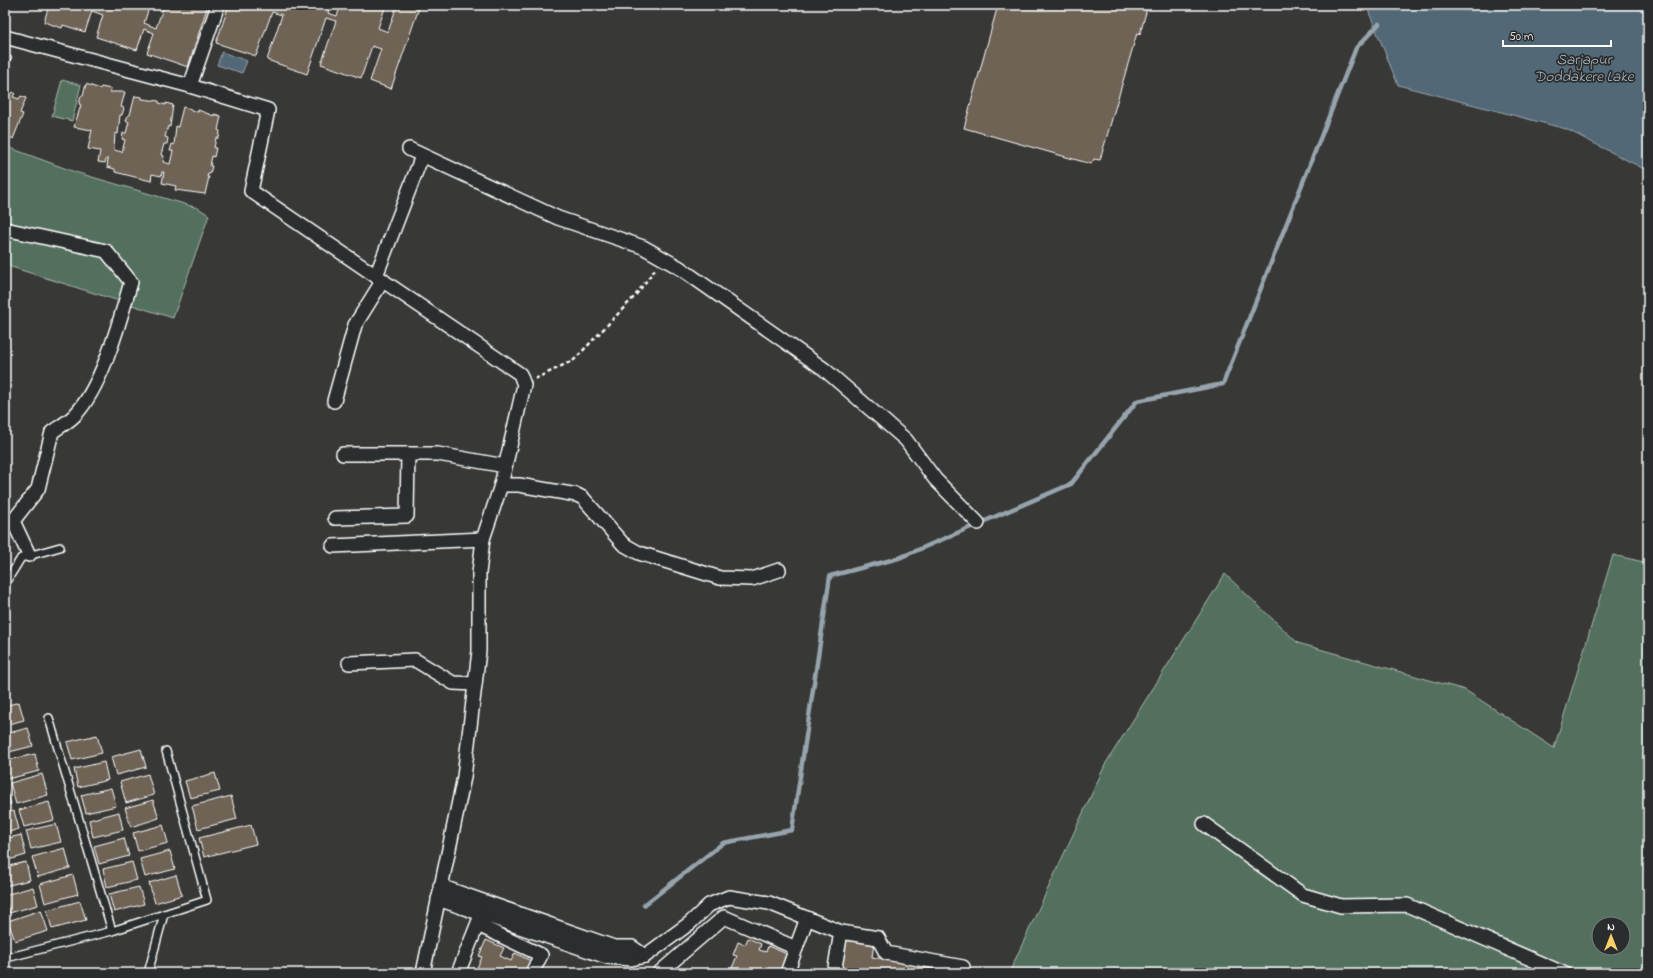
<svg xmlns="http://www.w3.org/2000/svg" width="1653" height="978" font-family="'Indie Flower',sans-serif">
<rect width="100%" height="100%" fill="#383836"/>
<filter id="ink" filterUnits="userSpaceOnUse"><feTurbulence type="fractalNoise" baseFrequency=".025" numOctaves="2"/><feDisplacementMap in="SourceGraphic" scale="8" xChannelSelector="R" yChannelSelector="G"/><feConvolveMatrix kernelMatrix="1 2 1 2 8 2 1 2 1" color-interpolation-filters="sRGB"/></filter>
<g filter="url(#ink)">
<!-- green -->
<g fill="#536f5e" stroke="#a9b7ae" fill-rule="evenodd">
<polygon points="62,80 81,85 72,121 52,116"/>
<polygon points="5,146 75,172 198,208 209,215 173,318 5,265"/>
<path d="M 1613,555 L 1648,563 L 1648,973 L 1009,973 L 1106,763 L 1225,574 L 1298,643 L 1465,690 L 1554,748 ZM 1599,924 L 1623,924 L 1623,948 L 1599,948 Z"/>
</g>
<!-- water -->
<g fill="#536877" stroke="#98a4ad">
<polygon points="1366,5 1648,5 1648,171 1566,129 1398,85"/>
<polygon points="222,52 247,61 242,73 217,65"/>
</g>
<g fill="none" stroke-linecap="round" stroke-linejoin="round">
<!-- stream -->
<polyline stroke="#98a4ad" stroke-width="4.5" points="644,905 723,843 792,830 830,576 899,558 1071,484 1137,401 1223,384 1356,48 1379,24"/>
</g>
<!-- building -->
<g fill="#6e6355" stroke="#fff">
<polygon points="49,5 94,5 104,8 105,5 150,5 144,23 156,28 164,5 208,5 188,67 147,53 154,33 144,29 137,50 96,37 103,15 92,11 85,32 63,25 62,28 44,22"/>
<polygon points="229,5 330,5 328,13 337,16 341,5 386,5 378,28 388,32 397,5 420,5 391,89 370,81 381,49 372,46 361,78 321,64 336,21 326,18 307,74 267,60 282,15 272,12 256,56 216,43"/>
<polygon points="998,5 1148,5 1140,34 1137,33 1100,160 1094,159 1091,164 964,128"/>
<polygon points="6,55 12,57 6,70 9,71 6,78"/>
<polygon points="86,84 100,89 101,87 111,89 110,92 125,92 121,107 124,108 122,115 120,115 118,134 115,133 114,150 122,152 125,140 122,139 123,133 126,133 129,122 126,121 128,115 130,115 135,96 142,97 142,99 159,101 159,103 166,105 166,103 173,105 170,127 168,126 165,137 168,138 167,144 164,144 161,155 164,156 163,162 170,164 173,151 170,151 172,144 174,145 176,126 178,127 183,107 191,109 191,111 198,112 198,110 214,116 214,114 221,116 218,130 220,131 219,138 216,138 214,148 216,148 214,157 212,156 210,166 212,166 210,174 208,174 207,177 209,177 205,194 175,190 176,186 162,183 164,172 162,172 161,176 152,174 151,181 115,172 115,169 107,167 108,159 106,159 105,163 98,162 100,151 88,149 92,130 74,127 81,105 79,104 81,96 83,96"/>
<polygon points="9,92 15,93 13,97 19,99 21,96 26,98 20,113 23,114 13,139 5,134 5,103"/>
<polygon points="19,702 24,720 5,725 5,706"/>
<polygon points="28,728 33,746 5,753 5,734"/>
<polygon points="97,735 102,753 72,760 67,742"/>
<polygon points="141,749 146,767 116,775 111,757"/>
<polygon points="35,754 39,771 8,779 5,761"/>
<polygon points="104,762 108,780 78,787 74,769"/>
<polygon points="215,773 220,791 190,798 185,781"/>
<polygon points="42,774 48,795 16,804 10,783"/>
<polygon points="148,774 154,795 126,803 120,782"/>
<polygon points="5,785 11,804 5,805"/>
<polygon points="111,788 116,806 86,813 81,795"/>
<polygon points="231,796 237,819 198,829 192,806"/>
<polygon points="153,800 159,818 131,827 125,808"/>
<polygon points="49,802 54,820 24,827 19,810"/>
<polygon points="14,811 19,829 5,833 5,813"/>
<polygon points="119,812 123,830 93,837 89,820"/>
<polygon points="56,824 61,842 31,849 26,831"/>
<polygon points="163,825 168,843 138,851 133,833"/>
<polygon points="251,825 256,844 204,857 199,838"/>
<polygon points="21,835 26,855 5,861 5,839"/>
<polygon points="124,838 129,856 99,864 94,846"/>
<polygon points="65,848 70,868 38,877 32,857"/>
<polygon points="170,851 175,869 145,877 140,859"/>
<polygon points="26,862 30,880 5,886 5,867"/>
<polygon points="132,862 137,880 107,887 103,869"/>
<polygon points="73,875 78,894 45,903 40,884"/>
<polygon points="176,875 182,895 155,903 149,883"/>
<polygon points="33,887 38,905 9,913 5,895"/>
<polygon points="139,887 144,904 114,912 109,894"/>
<polygon points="80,901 86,920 52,929 47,910"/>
<polygon points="41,910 48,931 15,941 8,921"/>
<polygon points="748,938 761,944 759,950 766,952 768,946 787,954 784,961 787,962 782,973 730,973 737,956 733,955 738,942 745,945"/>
<polygon points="844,938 874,942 872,957 952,970 951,973 838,973"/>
<polygon points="486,940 504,948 500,956 511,961 515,953 531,961 525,973 470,973 473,968 476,970 482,957 479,956"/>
</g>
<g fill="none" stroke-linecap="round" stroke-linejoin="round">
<!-- service casing -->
<g stroke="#fff" stroke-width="10">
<g id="service">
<polyline points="5,584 21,558 60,547"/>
<polyline points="49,718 112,931"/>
<polyline points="5,954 6,958 112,931 207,900 166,751"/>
<polyline points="148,973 164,914"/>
</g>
</g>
<!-- minor casing -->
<g stroke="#fff" stroke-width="16">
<g id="minor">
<polyline points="5,37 190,86 268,110 251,191 520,374 524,385 501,485 483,539 479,573 479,651 464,777 423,973"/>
<polyline points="190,86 218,5"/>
<polyline points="409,149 558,218 643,247 680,268 824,369 906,440 935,479 978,523"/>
<path d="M 5,229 L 106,251 L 131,282 C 120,320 102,388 74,416 C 68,422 59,427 52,432 L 38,489 L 13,521 L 5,521"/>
<polyline points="376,276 422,156"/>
<polyline points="334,401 355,325 383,280"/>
<polyline points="343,454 438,454 505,466"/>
<polyline points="501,485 519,485 577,495 583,498 623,544 639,553 720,578 752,579 779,570"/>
<polyline points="335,518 407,516 408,454"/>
<polyline points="13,521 29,555"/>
<polyline points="333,546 483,539"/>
<polyline points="349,663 415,660 453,683 475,684"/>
<polyline points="1204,824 1303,895 1341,906 1407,905 1563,973"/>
<polyline points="438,899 607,957 631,959 645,956 632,947 614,947 440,886"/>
<polyline points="478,925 541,955 532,973"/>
<polyline points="645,956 690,923 709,905 729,897 769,903 841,932 878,938 886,953 963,967 962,973"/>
<polyline points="458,973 480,918"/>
<polyline points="659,973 724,917 796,948"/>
<polyline points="787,973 807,918"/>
<polyline points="834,973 841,932"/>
</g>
</g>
<!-- path -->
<polyline stroke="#fff" stroke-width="2.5" stroke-dasharray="4 3" stroke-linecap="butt" points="535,379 574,360 635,296 656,268"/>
<!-- service -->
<use href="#service" stroke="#2a2d2e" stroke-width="7"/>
<!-- minor -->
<use href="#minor" stroke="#2a2d2e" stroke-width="13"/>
</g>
</g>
<g text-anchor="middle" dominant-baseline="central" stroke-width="3.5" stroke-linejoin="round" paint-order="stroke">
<!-- water labels -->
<g font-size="15" font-style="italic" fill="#a9b4bb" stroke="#2a2d2e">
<text x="1584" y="60">Sarjapur<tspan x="1584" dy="17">Doddakere Lake</tspan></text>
</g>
</g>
<!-- margin -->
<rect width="1653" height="978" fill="none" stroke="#2a2d2e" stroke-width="20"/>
<rect x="10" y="10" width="1633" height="958" fill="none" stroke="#fff" stroke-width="1.5" filter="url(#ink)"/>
<!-- north arrow -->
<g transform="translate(1611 936)"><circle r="19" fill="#2a2d2e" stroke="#7f8182"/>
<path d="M0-3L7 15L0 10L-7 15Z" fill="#ffd166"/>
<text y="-6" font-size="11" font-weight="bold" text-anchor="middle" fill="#ffffff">N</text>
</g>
<!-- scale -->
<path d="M1503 40v6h108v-6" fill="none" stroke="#ffffff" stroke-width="2"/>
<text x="1509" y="40" font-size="12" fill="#ffffff" stroke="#2a2d2e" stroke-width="3" paint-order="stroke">50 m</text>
</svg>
